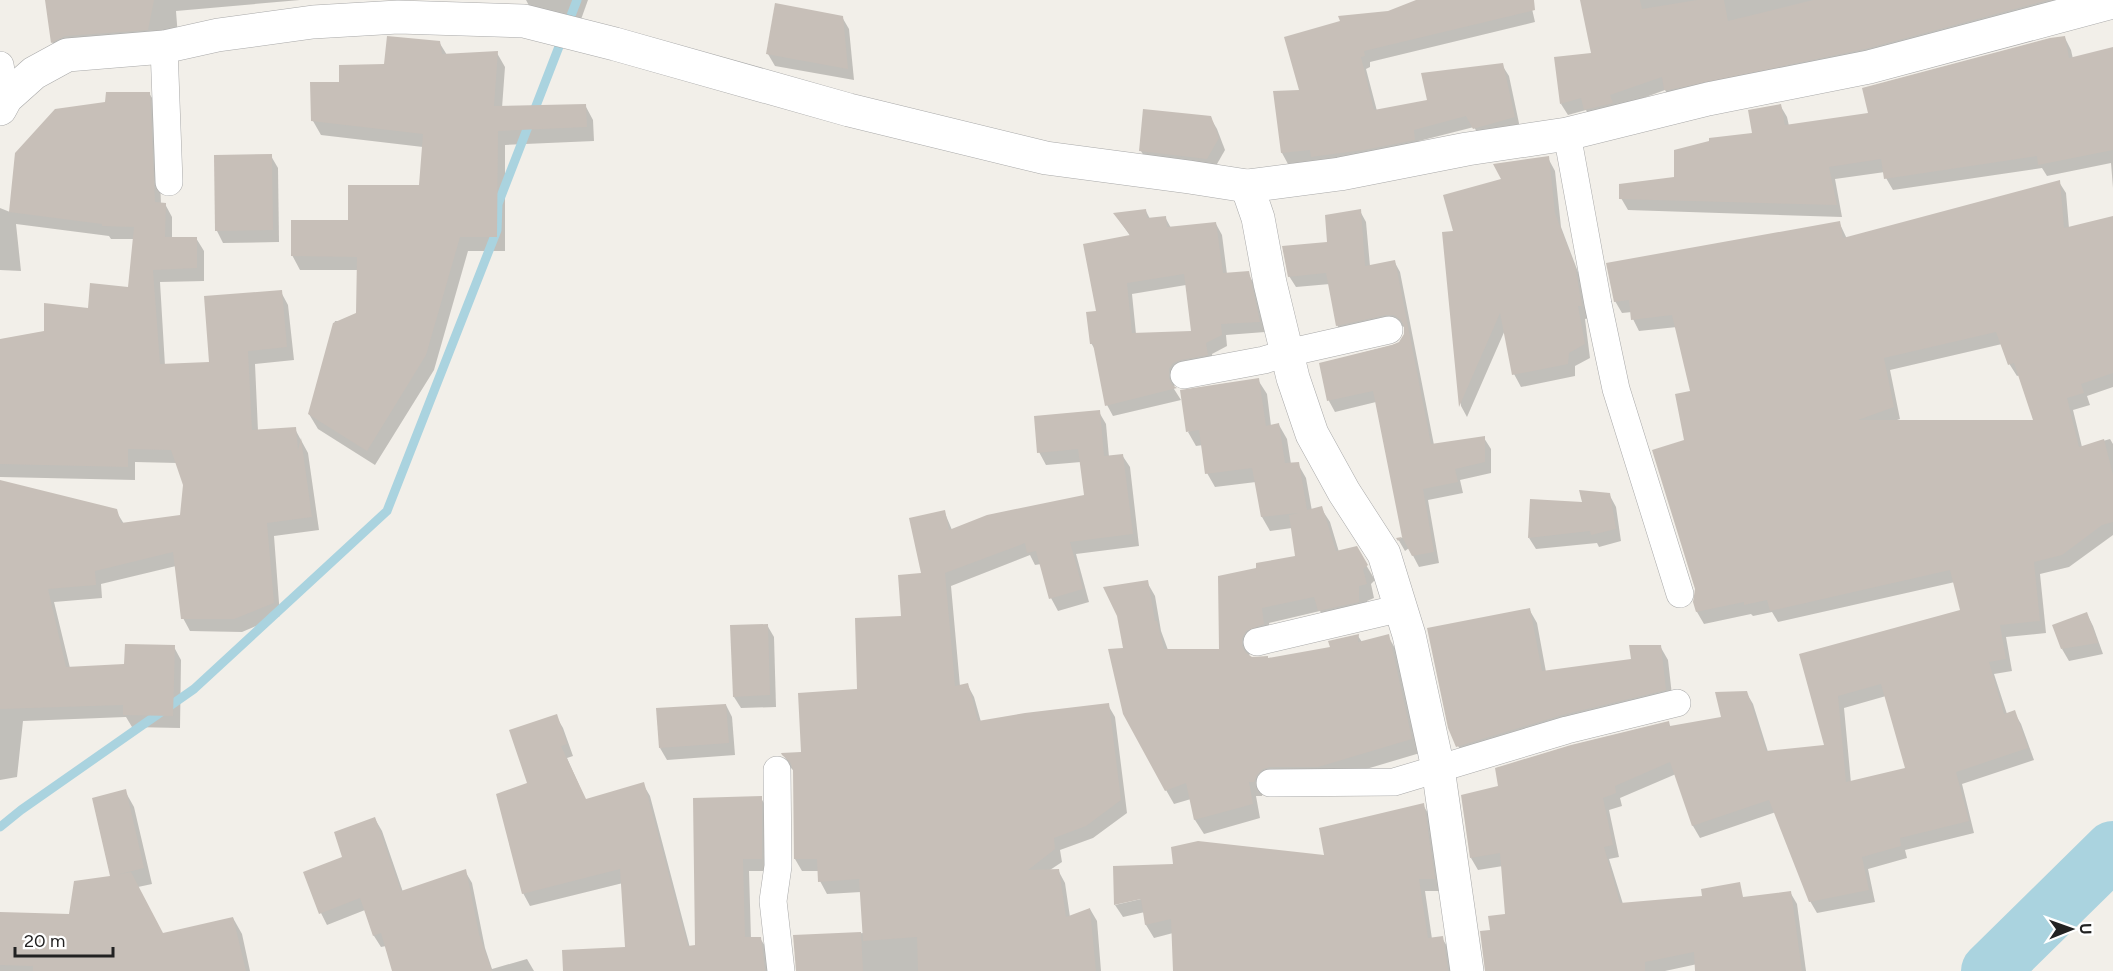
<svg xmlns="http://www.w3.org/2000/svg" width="2113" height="971" font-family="Figtree,sans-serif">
<rect width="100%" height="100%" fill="#f2efe9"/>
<!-- shadow -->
<g fill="#0003" fill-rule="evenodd">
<polygon points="46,0 300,0 176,11 178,37 58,53 52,42"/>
<polygon points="526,0 588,0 579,25 533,13"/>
<polygon points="1420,0 1530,0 1535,22 1370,62 1370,67 1366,69 1377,111 1429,101 1502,65 1509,76 1520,128 1481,139 1474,127 1419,141 1421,151 1288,164 1282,153 1301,91 1388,12"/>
<polygon points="1581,0 2064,0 1672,102 1665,90 1616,108 1593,122 1586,110 1568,115 1561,104 1593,54"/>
<polygon points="842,17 849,29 854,80 775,66 768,54"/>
<polygon points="2065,38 2071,50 2073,59 2113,48 2113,188 2111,163 2047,176 2042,168 1893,190 1886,178 1885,172 1835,179 1842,217 1628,210 1621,198 1675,178 1753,134 1780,105 1787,117 1789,126 1870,114"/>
<polygon points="439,42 447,55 497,53 505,67 502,108 585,105 593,120 594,141 505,145 505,251 468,251 434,370 375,465 318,429 309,414 335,321 341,321 358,314 358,270 300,270 292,255 350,221 420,186 423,147 321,135 313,121 341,83"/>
<polygon points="149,93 157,106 161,204 165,204 172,217 172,239 196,238 204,251 204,281 160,282 165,366 210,363 281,292 288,305 294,360 255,364 258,431 295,429 308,453 319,530 274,536 280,616 242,632 190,631 183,618 176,566 101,584 102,598 54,602 70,668 126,665 174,647 181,660 180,728 132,727 126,717 23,721 17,777 0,780 0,482 116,511 124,524 182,516 185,485 177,463 135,462 135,480 0,477 0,341 45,332 129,288 134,239 111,239 109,236 16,224 21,271 0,270 0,208 10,212 107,104"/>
<polygon points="1210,117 1217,129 1225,150 1213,171 1148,163 1141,151"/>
<polygon points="271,156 278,168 279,242 223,243 217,231"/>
<polygon points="1548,158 1555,171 1561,227 1581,280 1589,318 1585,319 1590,358 1575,366 1575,376 1521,387 1514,374 1505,330 1467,417 1461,406 1444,234 1455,232 1503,180"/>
<path d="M 2059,182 L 2066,193 L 2069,228 L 2113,218 L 2113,387 L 2087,396 L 2090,405 L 2073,410 L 2082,447 L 2110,439 L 2113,444 L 2113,535 L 2069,567 L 2040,574 L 2046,633 L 2006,637 L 2012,671 L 1994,674 L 2007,714 L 2014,712 L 2021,724 L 2034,760 L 1962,784 L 1974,833 L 1905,850 L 1907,858 L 1868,869 L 1875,902 L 1817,913 L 1810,901 L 1776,812 L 1700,838 L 1693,826 L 1676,774 L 1620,798 L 1622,806 L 1609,810 L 1619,857 L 1609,859 L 1623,904 L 1716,960 L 1665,971 L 1487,971 L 1492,931 L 1507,916 L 1503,866 L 1478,870 L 1471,858 L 1500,787 L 1668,723 L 1671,727 L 1722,718 L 1746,692 L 1753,704 L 1768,752 L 1826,746 L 1801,655 L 1962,611 L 1955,582 L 1778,622 L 1772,612 L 1753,616 L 1751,614 L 1704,624 L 1697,612 L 1685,441 L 1692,392 L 1677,327 L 1639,331 L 1633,319 L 1632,312 L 1622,313 L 1615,301 L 1839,222 L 1847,239 ZM 2002,344 L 2010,365 L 2017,376 L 2020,375 L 2035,422 L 1894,421 L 1900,419 L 1890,370 ZM 1886,696 L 1907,769 L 1851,783 L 1844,708 Z"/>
<path d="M 1146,211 L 1150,219 L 1165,217 L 1171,228 L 1216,224 L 1222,235 L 1227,274 L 1248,273 L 1254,284 L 1265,332 L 1226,335 L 1227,346 L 1212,354 L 1213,365 L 1175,381 L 1174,389 L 1181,400 L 1113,416 L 1107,405 L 1096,351 L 1091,343 L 1098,312 L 1131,237 L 1115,214 ZM 1186,285 L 1192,332 L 1136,334 L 1132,294 Z"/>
<polygon points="1360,211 1366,222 1370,266 1394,261 1400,272 1434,445 1484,438 1491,449 1491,473 1460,480 1463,493 1428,500 1439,563 1419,567 1409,548 1405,551 1398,539 1404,537 1376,402 1335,412 1329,401 1320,364 1400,343 1405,336 1406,328 1402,326 1393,325 1343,336 1337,325 1330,284 1296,287 1289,276 1328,244"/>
<polygon points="1258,380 1267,394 1271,426 1279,425 1287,439 1291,464 1298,464 1306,478 1312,511 1321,508 1330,522 1339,552 1356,548 1375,580 1371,584 1374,598 1367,601 1367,616 1328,625 1320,611 1269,623 1271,639 1250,652 1249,657 1268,660 1332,648 1358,636 1362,642 1388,636 1396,650 1420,753 1326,781 1264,789 1262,796 1256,796 1260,818 1204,834 1195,820 1191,799 1174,804 1166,790 1125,650 1147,582 1155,596 1161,631 1168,650 1220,651 1297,558 1292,528 1270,531 1262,517 1256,482 1215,487 1207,473 1203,445 1196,446 1188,432"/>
<polygon points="1099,412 1106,424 1109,457 1122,455 1130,467 1139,546 1076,554 1089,602 1058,611 1051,598 1041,564 1035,565 1030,555 951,586 960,686 967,684 974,697 981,722 1108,705 1115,717 1127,813 1093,838 1060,850 1062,862 1050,870 1058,870 1065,883 1070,917 1090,909 1097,921 1101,971 798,971 794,937 864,933 861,892 827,894 820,881 819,871 802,871 795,859 794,771 791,768 783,754 803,754 858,691 903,618 923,574 944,511 952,530 1086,496 1081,462 1046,465 1039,452"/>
<polygon points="1609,494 1616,507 1621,541 1599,547 1597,543 1536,549 1529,538 1584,504"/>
<polygon points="1529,609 1537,623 1546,672 1632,661 1660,646 1668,660 1673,704 1466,760 1458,746"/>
<polygon points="2087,614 2093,626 2103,654 2069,661 2062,649"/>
<polygon points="767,625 774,637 776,707 741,708 734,697"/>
<polygon points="726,705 732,717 735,755 667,760 660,748"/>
<polygon points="556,716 563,728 573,756 567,758 586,801 643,784 650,796 690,948 697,947 761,798 768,810 768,871 749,871 751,939 760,938 768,951 770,971 613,971 627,948 623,883 530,906 523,893 529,784"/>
<polygon points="125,791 134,807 152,884 138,887 163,935 233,918 242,934 250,971 0,971 0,914 71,916 112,877"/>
<polygon points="1423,805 1431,818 1441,891 1425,891 1432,939 1442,938 1450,951 1453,971 1175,971 1173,933 1154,938 1146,925 1145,912 1123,917 1115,905 1325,857"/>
<polygon points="375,819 382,831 403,892 465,871 472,883 485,948 492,969 527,959 534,971 394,971 386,946 381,947 374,936 365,910 327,925 321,913 305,873 344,857"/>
<polygon points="1790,892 1797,904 1806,971 1757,971"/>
</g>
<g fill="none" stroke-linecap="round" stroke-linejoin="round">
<!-- stream -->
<polyline stroke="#aad3df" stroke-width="9" points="0,827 21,810 194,689 387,511 497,230 498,204 577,0"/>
<!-- river -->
<polyline stroke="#aad3df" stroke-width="58" points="1990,971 2113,850"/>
</g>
<!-- building -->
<g fill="#c7bfb8" fill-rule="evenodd">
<polygon points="45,0 154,0 148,30 65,36 51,43"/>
<polygon points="1416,0 1534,0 1535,10 1364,51 1365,56 1361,57 1374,110 1427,100 1421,73 1503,63 1515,117 1473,129 1466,116 1414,130 1415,140 1364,150 1311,157 1310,150 1281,153 1273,91 1299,90 1284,37 1340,21 1338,16 1388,11"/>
<polygon points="1580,0 1640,0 1642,9 1697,0 1724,0 1728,21 1813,0 2048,0 1865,49 1668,90 1664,90 1662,77 1610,95 1613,103 1584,110 1581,98 1560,104 1554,57 1591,53"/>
<polygon points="775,3 843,16 848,69 766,54"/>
<polygon points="387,36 440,41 442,54 498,51 494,106 586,104 587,127 498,131 497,237 460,237 426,355 367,451 308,414 333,323 356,313 357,257 291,256 291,220 348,220 348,185 419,185 423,134 311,121 310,82 339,82 339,65 384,64"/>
<polygon points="2065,36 2069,58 2113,47 2113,150 2038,165 2037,156 1884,179 1881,159 1829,167 1837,205 1619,199 1619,184 1674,177 1674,150 1709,141 1709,138 1752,133 1748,110 1781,104 1785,125 1868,113 1862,88 2050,38"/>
<polygon points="106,92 150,92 155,202 166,203 165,237 197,237 197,268 153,270 160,364 209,362 204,296 282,290 287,347 248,351 252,430 296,427 298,450 301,438 312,517 267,523 274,603 234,619 181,619 173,552 95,571 96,585 48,589 66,667 124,664 125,644 175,645 173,716 123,715 123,705 0,709 0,480 117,509 121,523 180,515 183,485 171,450 128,449 128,467 0,464 0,339 44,331 44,303 88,308 90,283 128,287 134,227 102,226 102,224 9,212 15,153 55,109 105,102"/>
<polygon points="1143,109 1211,116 1219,138 1207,159 1139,151"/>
<polygon points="272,154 273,230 215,231 214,155"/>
<polygon points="1549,156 1555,213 1575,266 1582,306 1578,306 1585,344 1569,353 1568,364 1512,375 1500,313 1459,407 1442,232 1453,231 1443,195 1501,179 1493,164"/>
<path d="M 2060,180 L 2064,228 L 2113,216 L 2113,373 L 2081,384 L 2084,393 L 2067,398 L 2079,447 L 2104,439 L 2113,475 L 2113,522 L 2102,525 L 2062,555 L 2034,562 L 2040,621 L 2000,625 L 2006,659 L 1989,662 L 2004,714 L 2015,710 L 2028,748 L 1956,772 L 1969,821 L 1900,838 L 1901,846 L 1862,857 L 1869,890 L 1809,902 L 1769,800 L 1692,826 L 1670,762 L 1615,786 L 1616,793 L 1603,798 L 1613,845 L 1604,847 L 1620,903 L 1702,896 L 1701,889 L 1740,882 L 1743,897 L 1791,891 L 1802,971 L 1695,971 L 1694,952 L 1645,962 L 1645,971 L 1485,971 L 1480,931 L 1490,930 L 1488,916 L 1505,914 L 1500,853 L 1470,858 L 1461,795 L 1498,786 L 1495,768 L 1571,745 L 1669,721 L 1670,726 L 1721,717 L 1715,692 L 1747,691 L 1766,751 L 1824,745 L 1799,654 L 1960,610 L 1950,570 L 1770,611 L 1767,600 L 1744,605 L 1744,602 L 1696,612 L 1693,602 L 1695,589 L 1652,450 L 1684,440 L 1675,394 L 1690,391 L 1672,315 L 1631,320 L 1629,300 L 1614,302 L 1606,263 L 1840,221 L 1843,238 ZM 1996,332 L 2008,365 L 2014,363 L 2033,420 L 1858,420 L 1894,407 L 1884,358 ZM 1881,684 L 1905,768 L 1846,782 L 1838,696 Z"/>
<path d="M 1146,209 L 1147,218 L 1166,216 L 1167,227 L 1216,222 L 1223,273 L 1249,271 L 1260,322 L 1221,324 L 1222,335 L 1206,343 L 1208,355 L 1181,360 L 1173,363 L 1169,369 L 1169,378 L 1172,385 L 1177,388 L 1105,406 L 1093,344 L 1090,344 L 1086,312 L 1096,311 L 1083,244 L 1130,235 L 1113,213 ZM 1184,274 L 1191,331 L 1132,333 L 1127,283 Z"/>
<polygon points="1361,209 1365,266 1395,260 1431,444 1485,436 1485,462 1455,469 1458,482 1423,489 1434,552 1412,556 1402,537 1398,541 1396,538 1402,537 1373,391 1327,401 1319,363 1392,345 1399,342 1404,334 1404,326 1401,320 1394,315 1386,315 1336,326 1326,273 1288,277 1282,246 1327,242 1325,215"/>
<polygon points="1259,378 1266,426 1279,423 1285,463 1299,462 1307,510 1322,506 1336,551 1357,546 1368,565 1363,569 1367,584 1359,586 1359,602 1318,611 1314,597 1262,608 1264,624 1246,631 1242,638 1242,646 1246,653 1252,657 1268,656 1268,658 1330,647 1328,641 1359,634 1358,642 1389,634 1412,739 1318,767 1270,767 1263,769 1257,775 1254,782 1249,782 1253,804 1194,820 1186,783 1165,791 1123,714 1108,649 1123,648 1117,616 1103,587 1148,580 1155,621 1157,621 1164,649 1219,649 1218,576 1256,568 1256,563 1295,556 1289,515 1298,513 1261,517 1252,468 1205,474 1199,430 1186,432 1180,390"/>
<polygon points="1100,410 1104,456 1123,454 1133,534 1070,542 1083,589 1049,599 1036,551 1027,553 1025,543 945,573 955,686 968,683 978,721 1025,713 1109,703 1121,800 1086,826 1054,838 1055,849 1028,870 1059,869 1066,917 1090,908 1096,971 918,971 917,937 863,941 859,879 818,882 817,859 794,859 793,770 790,762 782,755 781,753 801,752 798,693 857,689 855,618 901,616 898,575 921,573 909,518 945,510 949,530 987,515 1084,495 1078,449 1037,453 1034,416"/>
<polygon points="1579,490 1610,493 1616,529 1591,535 1590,531 1528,538 1530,499 1582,502"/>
<polygon points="1530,608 1542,671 1631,659 1629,645 1661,645 1666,690 1562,715 1456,747 1448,728 1427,628"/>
<polygon points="2087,612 2098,643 2061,649 2052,625"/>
<polygon points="768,624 770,695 733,697 730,625"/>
<polygon points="726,704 729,743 659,748 656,708"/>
<polygon points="557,714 567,744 561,746 586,799 644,782 688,946 695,945 693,798 762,796 762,859 743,859 745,937 761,937 765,971 563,971 562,950 625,947 620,869 522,894 496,794 527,783 509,730"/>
<polygon points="126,789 144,868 116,875 131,872 163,933 233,917 246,971 33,971 33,966 0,965 0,912 69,914 74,881 110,876 92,798"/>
<polygon points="1424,803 1435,879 1419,879 1428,938 1443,936 1448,971 1173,971 1171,919 1145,925 1141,899 1114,905 1113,866 1173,864 1171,847 1198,841 1324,855 1319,828"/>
<polygon points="375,817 401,891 466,869 479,934 492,971 392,971 381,933 373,936 360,898 319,914 303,872 342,857 334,832"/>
<polygon points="861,932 863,971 796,971 793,935"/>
</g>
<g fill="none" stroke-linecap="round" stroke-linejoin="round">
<!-- minor casing -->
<g stroke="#a9a9a9" stroke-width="28">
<g id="minor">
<polyline points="164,47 169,182"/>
<polyline points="0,65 6,98"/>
<polyline points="1567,134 1598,304 1616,389 1680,594"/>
<polyline points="1184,375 1264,360 1287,353 1389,330"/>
<polyline points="1257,642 1401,608"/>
<polyline points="777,770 778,866 773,901 781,971"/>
<polyline points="1270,783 1394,782 1567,730 1677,703"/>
</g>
</g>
<!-- tertiary casing -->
<g stroke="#a9a9a9" stroke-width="34">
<g id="tertiary">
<polyline points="0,109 6,98 34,73 67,55 164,47 218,35 313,22 398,17 524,21 615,44 849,110 1046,158 1189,177 1247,186 1340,174 1467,149 1567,134 1708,99 1869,67 2113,2"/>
<polyline points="1247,186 1258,218 1270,283 1293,378 1312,434 1344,492 1384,554 1409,635 1438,768 1467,971"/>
</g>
</g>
<!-- minor -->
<use href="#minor" stroke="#fff" stroke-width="27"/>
<!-- tertiary -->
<use href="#tertiary" stroke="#fff" stroke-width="33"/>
</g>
<!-- north arrow -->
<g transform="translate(2071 929) rotate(89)" stroke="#ffffff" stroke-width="4.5" paint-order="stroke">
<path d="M0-4.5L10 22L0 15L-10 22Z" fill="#222222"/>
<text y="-9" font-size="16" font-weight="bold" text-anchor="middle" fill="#222222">U</text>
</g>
<!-- scale -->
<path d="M15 947v9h98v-9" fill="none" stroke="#222222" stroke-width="3"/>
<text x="24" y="947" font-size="18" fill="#222222" stroke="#ffffff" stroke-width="4.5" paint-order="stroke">20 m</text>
</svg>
